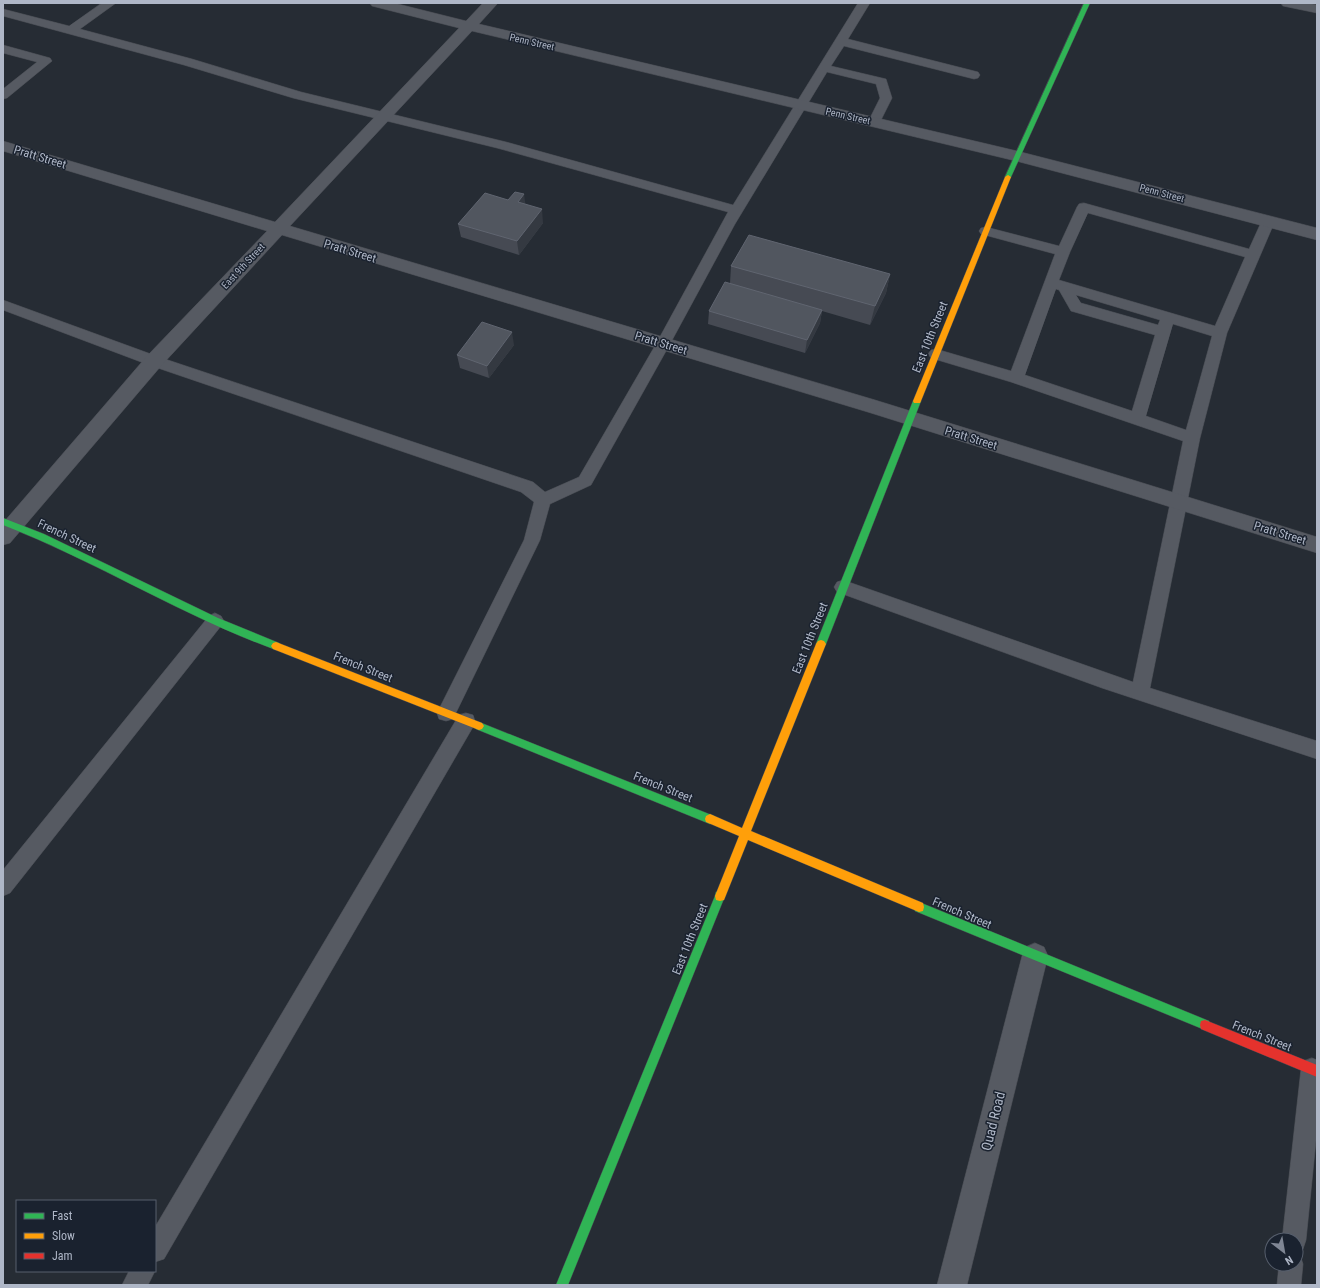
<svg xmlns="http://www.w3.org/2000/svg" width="1320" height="1288" font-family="'Roboto Condensed',sans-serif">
<rect width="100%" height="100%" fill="#262c34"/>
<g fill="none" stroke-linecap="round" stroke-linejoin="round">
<!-- lane casing -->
<g stroke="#44484f" stroke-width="1">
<g id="lane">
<polygon points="102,3 116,3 80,29 192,59 301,92 506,142 733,205 858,3 870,3 848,39 978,72 980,75 978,78 974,79 844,46 831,66 886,79 892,98 880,122 878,125 870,125 868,122 880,98 876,84 827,72 735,224 670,344 591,485 550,504 540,540 453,719 446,721 439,719 437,713 524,540 534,502 521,492 149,365 3,310 3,300 159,357 533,482 545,492 579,477 656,344 728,212 497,148 293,98 184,65 3,16 3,9 69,26"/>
<polygon points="3,45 50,58 52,61 7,98 3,99 3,89 37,62 3,53"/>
<path d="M 1084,203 L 1249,249 L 1263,218 L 1268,217 L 1273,218 L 1275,221 L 1227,333 L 1200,438 L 1150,688 L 1317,741 L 1317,759 L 1102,688 L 837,592 L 834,587 L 837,582 L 843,580 L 1133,682 L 1183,441 L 1011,382 L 931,358 L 928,354 L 931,350 L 936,349 L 1011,371 L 1055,254 L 981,234 L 979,231 L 981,228 L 986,227 L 1059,246 L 1077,207 L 1079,204 ZM 1088,213 L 1245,257 L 1215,326 L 1059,280 L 1070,252 ZM 1056,289 L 1059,290 L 1071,311 L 1155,335 L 1132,411 L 1025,375 ZM 1076,295 L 1160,320 L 1158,325 L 1081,303 ZM 1173,324 L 1212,336 L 1186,430 L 1146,416 Z"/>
<polygon points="215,613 221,616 224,621 221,626 10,893 3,896 3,870 209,616"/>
<polygon points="466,713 473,715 475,721 473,727 164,1259 155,1262 155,1227 459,715"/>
<polygon points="1312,1058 1317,1060 1317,1131 1306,1240 1303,1249 1296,1251 1296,1240 1282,1240 1301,1069 1304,1061"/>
<polygon points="1296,1254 1300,1255 1303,1264 1301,1285 1277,1285 1279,1264 1296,1264"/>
<polygon points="155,1270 155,1271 148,1285 122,1285 129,1271"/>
</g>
</g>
<!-- street casing -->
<g stroke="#44484f" stroke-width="1">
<g id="street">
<polygon points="370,3 394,3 466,21 483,3 498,3 479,24 1017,151 1317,228 1317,240 1016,161 472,31 290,226 875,400 1317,537 1317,553 871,413 282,235 161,366 10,543 3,545 3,523 147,356 267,231 3,151 3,141 275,222 459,28 372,6"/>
<polygon points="1281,3 1308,3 1317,5 1317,13 1283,6"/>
<polygon points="1035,943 1044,947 1048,956 967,1285 937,1285 1022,956 1026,947"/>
</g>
</g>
<!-- fast casing -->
<g stroke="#44484f" stroke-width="1">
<g id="fast">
<polygon points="1084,3 1090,3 1011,177 1010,178 1006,178 1005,177"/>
<polygon points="917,398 921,401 826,644 824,647 821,648 818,647 816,644 913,401"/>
<path d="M 3,518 L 44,534 L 218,618 L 279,643 L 281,646 L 279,649 L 276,650 C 182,616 96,561 3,525 Z"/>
<polygon points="479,722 714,816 715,819 714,822 710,824 476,729 474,726 476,723"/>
<polygon points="720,891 724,892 725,896 568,1285 556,1285 715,896 716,892"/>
<polygon points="919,902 1209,1021 1210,1025 1209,1029 1205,1030 915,911 914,907 915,903"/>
</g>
</g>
<!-- slow casing -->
<g stroke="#44484f" stroke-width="1">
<g id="slow">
<polygon points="1008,175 1011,177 921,401 920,403 914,403 913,401 1005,177"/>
<polygon points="821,640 824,641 826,644 751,831 923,903 924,907 923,911 919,912 748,840 724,900 720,901 716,900 715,896 739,836 706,822 705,819 706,816 710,814 742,828 816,644 818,641"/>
<polygon points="276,642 482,723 484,726 482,729 479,730 273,649 271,646 273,643"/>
</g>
</g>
<!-- jam casing -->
<g stroke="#44484f" stroke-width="1">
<polygon id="jam" points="1205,1020 1317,1065 1317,1077 1201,1029 1200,1025 1201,1021"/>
</g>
<!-- lane -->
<use href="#lane" fill="#565a62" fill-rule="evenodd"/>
<!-- street -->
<use href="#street" fill="#565a62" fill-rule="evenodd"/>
<!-- fast -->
<use href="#fast" fill="#30b455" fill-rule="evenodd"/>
<!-- slow -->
<use href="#slow" fill="#ff9f0a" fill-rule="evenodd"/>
<!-- jam -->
<use href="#jam" fill="#e5322d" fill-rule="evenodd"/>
</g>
<!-- wall -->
<g fill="#464a53">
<polygon points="525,204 543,223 519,255 461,237 458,224"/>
<polygon points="731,266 890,274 886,293 870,325 822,311 820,323 805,353 708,324 709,311 730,283"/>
<polygon points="514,345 489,378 460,368 457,355"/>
</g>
<!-- shaded-wall -->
<g fill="#343941">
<polygon points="524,194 526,208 518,202"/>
<polygon points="542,209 543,223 519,255 517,241"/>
<polygon points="890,274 886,293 870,325 875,306"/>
<polygon points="822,310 820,323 805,353 807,340"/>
<polygon points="512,332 514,345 489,378 487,366"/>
</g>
<!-- building -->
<g fill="#51565f" stroke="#606570">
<polygon points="515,192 524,194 518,202 542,209 517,241 458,224 485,193 508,200"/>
<polygon points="749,235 890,274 875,306 731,266"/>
<polygon points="725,282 822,310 807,340 709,311"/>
<polygon points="482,322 512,332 487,366 457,355"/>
</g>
<g text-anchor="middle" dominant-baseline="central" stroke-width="3" stroke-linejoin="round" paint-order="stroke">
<!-- far-street labels -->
<g font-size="10" fill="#afb7c7" stroke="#1a222f">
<text transform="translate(532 42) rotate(13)">Penn Street</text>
<text transform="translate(848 116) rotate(13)">Penn Street</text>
<text transform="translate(1162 193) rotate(15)">Penn Street</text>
<text transform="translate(243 266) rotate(-47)">East 9th Street</text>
</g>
<!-- street labels -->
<g font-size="12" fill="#afb7c7" stroke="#1a222f">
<text transform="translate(40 157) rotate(17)">Pratt Street</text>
<text transform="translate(350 251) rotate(17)">Pratt Street</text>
<text transform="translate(930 337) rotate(-68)">East 10th Street</text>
<text transform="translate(661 343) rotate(17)">Pratt Street</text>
<text transform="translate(971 438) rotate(17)">Pratt Street</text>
<text transform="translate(1280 533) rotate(17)">Pratt Street</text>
<text transform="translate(67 536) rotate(25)">French Street</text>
<text transform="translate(810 638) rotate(-68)">East 10th Street</text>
<text transform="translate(363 667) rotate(22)">French Street</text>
<text transform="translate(663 787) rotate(22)">French Street</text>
<text transform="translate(962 913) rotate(23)">French Street</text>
<text transform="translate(690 939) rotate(-68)">East 10th Street</text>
<text transform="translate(1262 1036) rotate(22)">French Street</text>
</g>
<!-- near-street labels -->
<g font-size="14" fill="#afb7c7" stroke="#1a222f">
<text transform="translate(993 1121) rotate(-76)">Quad Road</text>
</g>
</g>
<!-- border -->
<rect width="1320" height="1288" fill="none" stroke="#afb7c7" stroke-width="8"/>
<!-- legend -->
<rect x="16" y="1200" width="140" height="72" fill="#1a222f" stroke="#565e6c"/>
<rect x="24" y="1213" width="20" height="6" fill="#30b455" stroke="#565e6c"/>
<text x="52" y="1220" font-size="12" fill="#afb7c7">Fast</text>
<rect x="24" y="1233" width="20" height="6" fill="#ff9f0a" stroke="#565e6c"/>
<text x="52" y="1240" font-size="12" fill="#afb7c7">Slow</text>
<rect x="24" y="1253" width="20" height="6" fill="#e5322d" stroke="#565e6c"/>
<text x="52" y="1260" font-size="12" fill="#afb7c7">Jam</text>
<!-- north arrow -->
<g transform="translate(1284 1252) rotate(149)"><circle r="19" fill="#1a222f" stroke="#565e6c"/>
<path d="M0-3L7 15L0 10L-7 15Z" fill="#7f8694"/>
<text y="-6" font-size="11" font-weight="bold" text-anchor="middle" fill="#afb7c7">N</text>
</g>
</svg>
